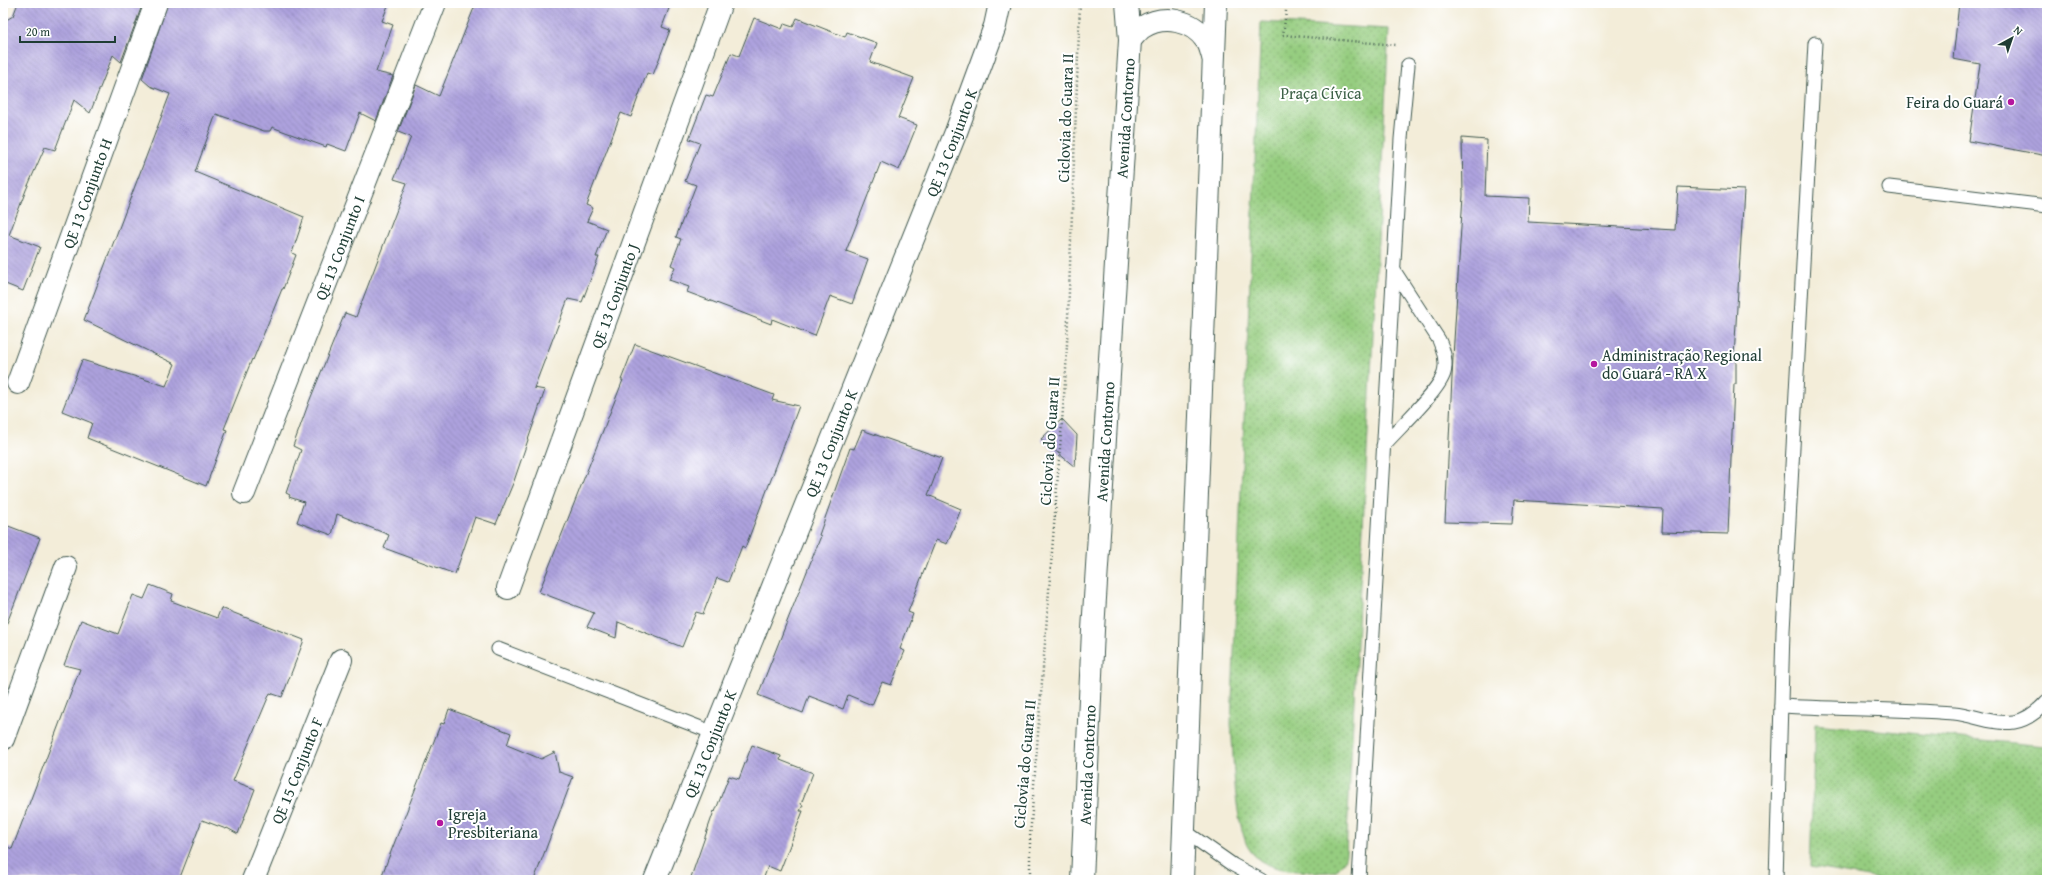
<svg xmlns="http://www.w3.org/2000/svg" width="2050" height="883" font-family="'Gentium Book Plus',serif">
<defs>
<pattern id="green-dots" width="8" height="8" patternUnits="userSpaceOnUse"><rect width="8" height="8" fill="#96cd80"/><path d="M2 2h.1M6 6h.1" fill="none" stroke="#7aa86a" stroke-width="1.8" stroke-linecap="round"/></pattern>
<pattern id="building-back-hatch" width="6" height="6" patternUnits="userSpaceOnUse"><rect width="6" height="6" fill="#ada2de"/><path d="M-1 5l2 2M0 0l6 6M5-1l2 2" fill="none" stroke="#8c85b5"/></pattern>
</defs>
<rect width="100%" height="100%" fill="#fff"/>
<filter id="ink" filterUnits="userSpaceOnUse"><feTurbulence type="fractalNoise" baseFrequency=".025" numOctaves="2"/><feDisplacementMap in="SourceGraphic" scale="8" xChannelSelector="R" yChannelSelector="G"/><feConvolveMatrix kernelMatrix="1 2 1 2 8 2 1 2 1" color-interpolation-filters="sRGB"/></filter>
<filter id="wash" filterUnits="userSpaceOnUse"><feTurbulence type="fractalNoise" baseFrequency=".012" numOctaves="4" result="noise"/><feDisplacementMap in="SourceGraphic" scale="16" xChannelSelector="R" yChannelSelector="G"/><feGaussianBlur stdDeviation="0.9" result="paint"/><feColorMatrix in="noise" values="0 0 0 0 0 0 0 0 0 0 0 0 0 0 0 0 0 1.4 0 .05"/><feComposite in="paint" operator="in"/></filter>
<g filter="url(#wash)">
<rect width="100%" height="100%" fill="#f3edd9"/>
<!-- green -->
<g fill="url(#green-dots)" stroke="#5a855a">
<path d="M 1261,22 L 1389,29 L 1346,854 C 1342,873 1332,873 1314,872 C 1296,871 1278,871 1261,861 C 1256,858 1248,849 1246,843 C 1233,806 1234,761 1231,723 Z"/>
<polygon points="1815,724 2045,746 2047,739 2047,880 1885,880 1810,867"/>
</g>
<g id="blocks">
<!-- building -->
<g fill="url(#building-back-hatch)">
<polygon points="18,3 143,3 121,62 113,55 90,113 74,100 55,150 45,147 26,190 9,235 40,247 23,291 3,283 3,22 13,16"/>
<polygon points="168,3 389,3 382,21 393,25 376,72 393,76 376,121 360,113 346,151 327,144 326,147 272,127 270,131 264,131 216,114 195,172 304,217 292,253 296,255 283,289 282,289 253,360 252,359 224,429 227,430 206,486 87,438 92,423 62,411 82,360 166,386 175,364 84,320 170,94 150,86 142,79"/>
<polygon points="476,3 671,3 662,27 670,30 653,75 647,73 631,117 621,113 586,205 593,208 587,221 607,229 596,257 599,257 582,302 568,299 534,388 545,390 514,481 496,524 475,517 455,574 384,548 389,535 337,514 332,535 297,522 304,502 289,497 290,495 286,493 301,450 293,446 309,402 345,313 356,317 407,183 394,179 411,137 398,132 416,85 439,96"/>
<polygon points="1959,3 2047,3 2047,156 1969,141 1980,64 1953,59"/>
<polygon points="754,18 782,29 784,24 793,27 797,18 845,37 847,32 877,43 870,62 914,78 898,118 917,125 899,170 881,162 846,251 868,259 852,304 830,296 815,336 772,319 771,324 740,312 687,292 689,287 669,280 675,267 671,265 681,239 676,237 696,185 685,181 700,143 689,139 706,95 713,97 731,53 739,56"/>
<polygon points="1462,138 1487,140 1485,196 1529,198 1528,222 1675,230 1678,187 1744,190 1734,357 1736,357 1736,384 1734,384 1728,534 1662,532 1663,509 1514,500 1512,524 1445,522 1453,357 1463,195"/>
<polygon points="635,344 774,395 772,400 799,406 745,548 742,546 728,582 717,578 703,614 696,612 682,647 618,622 616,638 587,627 594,613 539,592 623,380 621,380"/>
<polygon points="1062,419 1077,435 1075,467 1041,439"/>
<polygon points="862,430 942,458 928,495 961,509 947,544 936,540 908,612 913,614 900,649 905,651 891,685 882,682 872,705 848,695 843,709 809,696 803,713 758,695 821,536 819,535 850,448 854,449"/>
<polygon points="3,524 40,538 5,628 3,628"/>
<polygon points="150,585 173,594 171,601 217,618 221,608 304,640 282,697 270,693 233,781 255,789 238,834 227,828 226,829 202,820 179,880 3,880 3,845 12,849 80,669 64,665 81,620 118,634 133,595 144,599"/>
<polygon points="449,709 511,733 507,745 541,759 555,752 559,772 573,777 534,880 380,880 441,723 444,724"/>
<polygon points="752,745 781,756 780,760 813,773 801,804 803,805 800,811 803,811 780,871 768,866 763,880 690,880 714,811 715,812 729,776 739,779"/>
</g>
</g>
</g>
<g filter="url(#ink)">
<use href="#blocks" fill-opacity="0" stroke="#3f574d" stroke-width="1"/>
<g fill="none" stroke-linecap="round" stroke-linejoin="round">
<!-- lane casing -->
<g stroke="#3f574d" stroke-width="15">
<g id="lane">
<polyline points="1889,187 2047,206"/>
<path d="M 1383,446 C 1397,430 1439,391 1444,373 C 1447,362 1444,351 1439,340 L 1393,269"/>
<polyline points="498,649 714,733"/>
<path d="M 1781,706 C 1839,709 1897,709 1954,713 C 1974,715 1994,725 2014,722 C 2027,720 2039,710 2047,701"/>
<polyline points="1183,830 1233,865 1261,880"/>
<polyline points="1359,880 1401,139 1408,65"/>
<polyline points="1776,880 1783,631 1815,43"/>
</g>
</g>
<!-- street casing -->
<g stroke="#3f574d" stroke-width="24">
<g id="street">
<path id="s1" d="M 18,383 L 156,3"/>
<path id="s2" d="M 244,493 L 435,3"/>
<path id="s3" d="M 508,588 L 721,3"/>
<polyline points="3,739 66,567"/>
<path id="s4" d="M 253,880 L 341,660"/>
<path id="s5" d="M 655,880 L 956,132 L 995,26 L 1000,3"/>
</g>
</g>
<!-- secondary casing -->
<g stroke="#3f574d" stroke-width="24">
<g id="secondary">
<path d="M 1130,40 C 1134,36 1138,30 1143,27 C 1164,14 1192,20 1206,40 C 1210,44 1211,51 1213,57"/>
<path id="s6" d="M 1082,880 L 1093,630 L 1130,40 L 1127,3"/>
<polyline points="1182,880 1216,3"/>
</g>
</g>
<!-- path -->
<g stroke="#3f574d" stroke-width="2.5" stroke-dasharray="1 3" stroke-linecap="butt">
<polyline points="1287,3 1283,35 1396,45"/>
<polyline points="1030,880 1030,837 1066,370 1080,3"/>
</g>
<!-- lane -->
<use href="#lane" stroke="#fff" stroke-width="13"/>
<!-- street -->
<use href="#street" stroke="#fff" stroke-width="22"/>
<!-- secondary -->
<use href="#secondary" stroke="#fff" stroke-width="22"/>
</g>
</g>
<!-- markers -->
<g fill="#b5179e" stroke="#fff" stroke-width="1.5">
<circle cx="2011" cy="102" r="4"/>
<circle cx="1594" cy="364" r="4"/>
<circle cx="440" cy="823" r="4"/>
</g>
<g text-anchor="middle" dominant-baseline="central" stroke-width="4" stroke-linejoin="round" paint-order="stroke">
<!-- park labels -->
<g font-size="16" fill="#3d6147" stroke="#fff">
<text x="1321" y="93">Praça Cívica</text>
</g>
<!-- poi labels -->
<g font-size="16" fill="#1f3d34" stroke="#fff" text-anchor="start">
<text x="2003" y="102" text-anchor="end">Feira do Guará</text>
<text x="1602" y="355">Administração Regional<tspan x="1602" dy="18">do Guará - RA X</tspan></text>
<text x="448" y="814">Igreja<tspan x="448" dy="18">Presbiteriana</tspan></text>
</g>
<!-- street labels -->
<g font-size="16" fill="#1f3d34" stroke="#fff">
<text transform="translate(1065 118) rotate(-88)">Ciclovia do Guara II</text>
<text stroke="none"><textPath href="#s6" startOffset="763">Avenida Contorno</textPath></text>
<text stroke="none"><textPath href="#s5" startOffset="795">QE 13 Conjunto K</textPath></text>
<text stroke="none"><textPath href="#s1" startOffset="202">QE 13 Conjunto H</textPath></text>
<text stroke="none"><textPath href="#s2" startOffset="263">QE 13 Conjunto I</textPath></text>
<text stroke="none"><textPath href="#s3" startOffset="311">QE 13 Conjunto J</textPath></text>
<text transform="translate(1049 441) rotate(-86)">Ciclovia do Guara II</text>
<text stroke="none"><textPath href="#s6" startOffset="439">Avenida Contorno</textPath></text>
<text stroke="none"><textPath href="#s5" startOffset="471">QE 13 Conjunto K</textPath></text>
<text stroke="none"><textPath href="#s5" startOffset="147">QE 13 Conjunto K</textPath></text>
<text transform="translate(1024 764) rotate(-85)">Ciclovia do Guara II</text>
<text stroke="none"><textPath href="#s6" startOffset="115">Avenida Contorno</textPath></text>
<text stroke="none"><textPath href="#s4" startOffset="118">QE 15 Conjunto F</textPath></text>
</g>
</g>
<!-- margin -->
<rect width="2050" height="883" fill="none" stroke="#fff" stroke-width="16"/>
<!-- north arrow -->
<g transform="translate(2012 38) rotate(40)" stroke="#ffffff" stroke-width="3" paint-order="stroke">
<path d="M0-3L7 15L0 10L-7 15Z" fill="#1f3d34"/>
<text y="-6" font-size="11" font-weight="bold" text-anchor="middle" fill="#1f3d34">N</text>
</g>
<!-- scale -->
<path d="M20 36v6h95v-6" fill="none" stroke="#1f3d34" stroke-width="2"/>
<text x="26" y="36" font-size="12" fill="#1f3d34" stroke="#ffffff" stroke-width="3" paint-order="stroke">20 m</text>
</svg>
